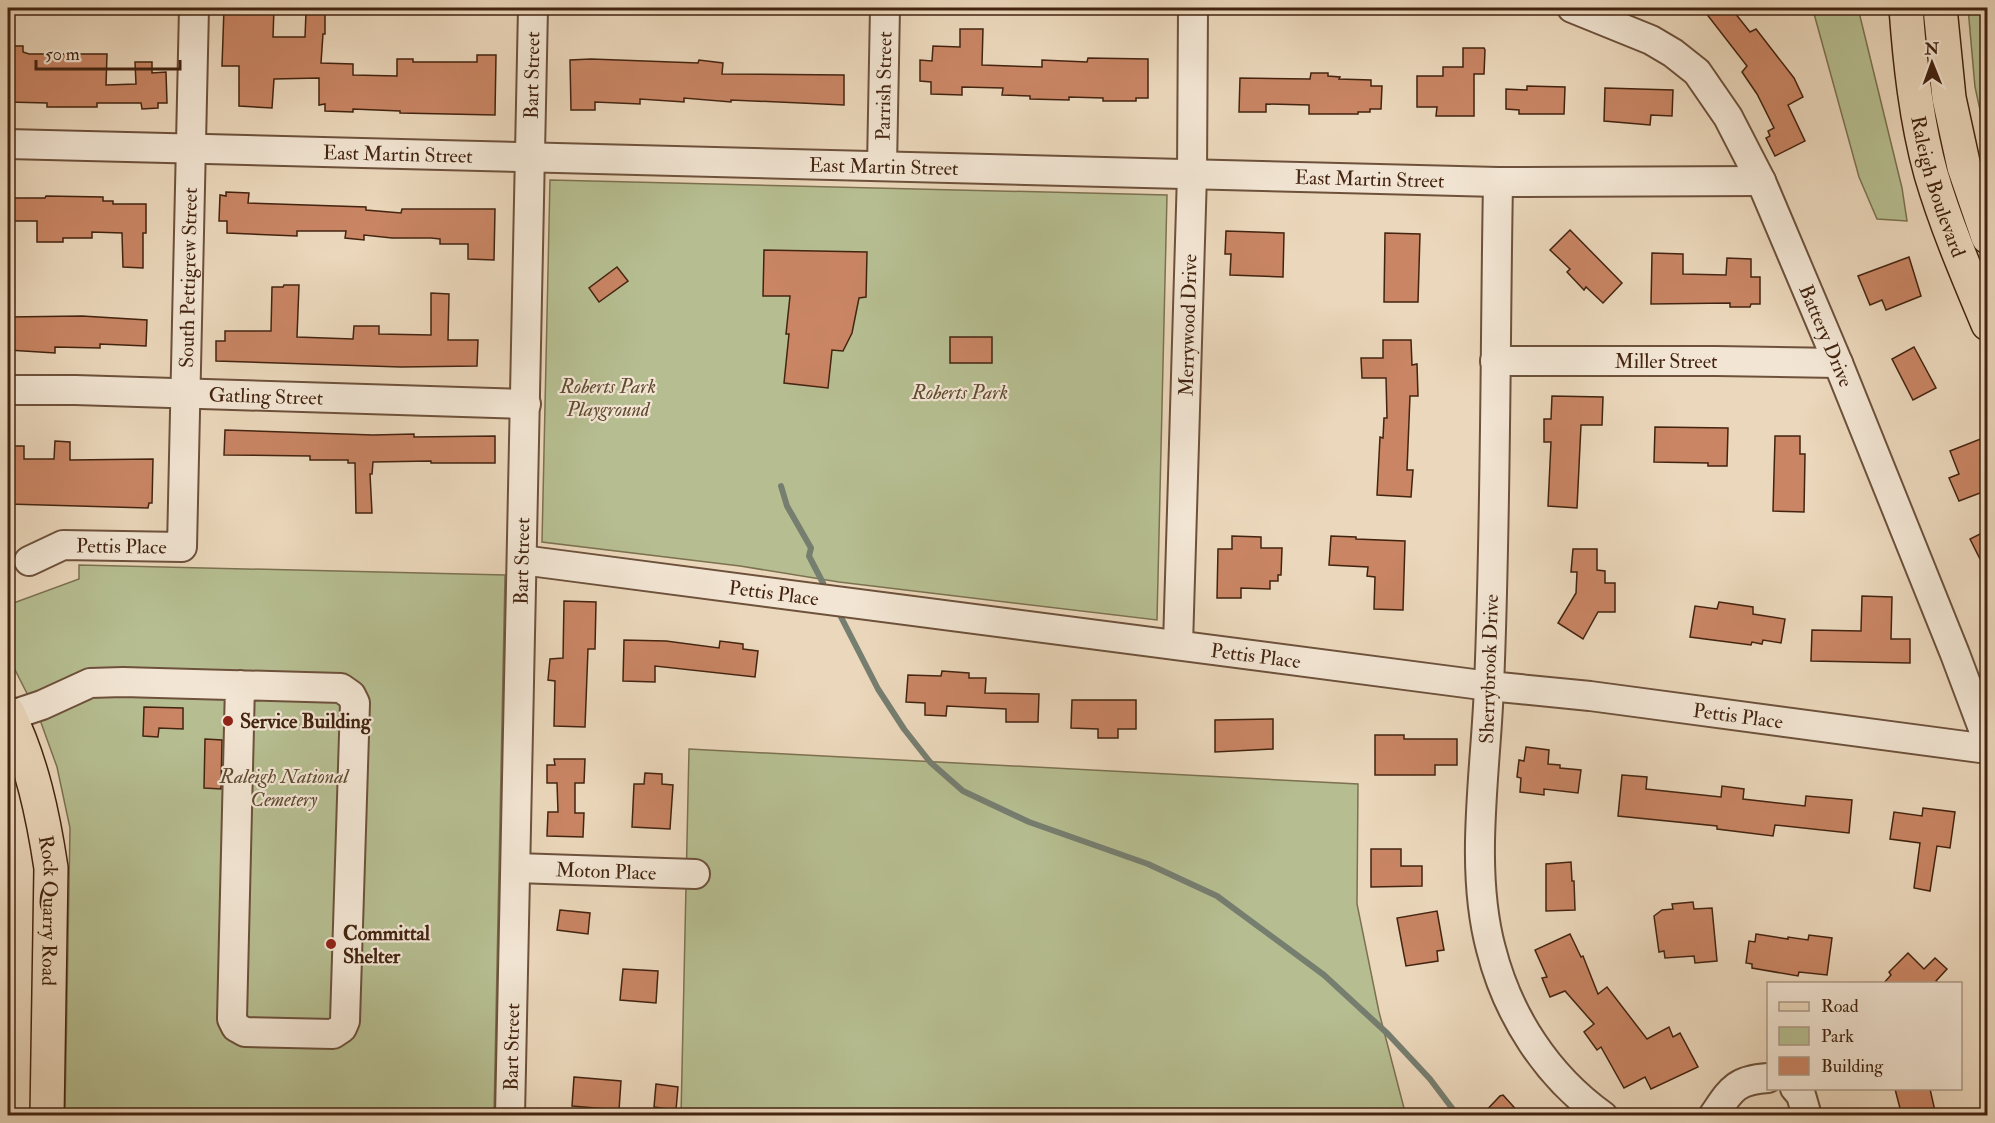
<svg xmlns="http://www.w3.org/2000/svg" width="1995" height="1123" font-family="'IM FELL Double Pica',serif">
<rect width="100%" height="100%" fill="#ebd7bb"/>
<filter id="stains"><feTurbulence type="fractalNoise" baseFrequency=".00333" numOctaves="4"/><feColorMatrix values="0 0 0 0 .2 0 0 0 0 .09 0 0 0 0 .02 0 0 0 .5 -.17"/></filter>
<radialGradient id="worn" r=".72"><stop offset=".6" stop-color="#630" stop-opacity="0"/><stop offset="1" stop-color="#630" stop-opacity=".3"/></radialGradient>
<!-- green -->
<g fill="#b6be91" stroke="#7c7150" stroke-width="1.5">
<polygon points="1811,8 1858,8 1902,188 1907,221 1877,219 1859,177 1813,10"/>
<polygon points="1968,8 1987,8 1987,142 1975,87"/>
<polygon points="550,180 1167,195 1157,620 839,582 740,566 542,542"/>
<polygon points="79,565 505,575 494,1115 65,1115 70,828 57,767 39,717 8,656 8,605 79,579"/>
<polygon points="689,749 1358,784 1357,904 1379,1012 1405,1112 1408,1115 681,1116"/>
</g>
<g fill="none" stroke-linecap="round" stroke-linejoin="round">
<!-- stream -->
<g stroke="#767e70" stroke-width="6">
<polyline points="1987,133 1988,134"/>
<polyline points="781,486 787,506 811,548 809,556 823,583"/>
<polyline points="840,615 878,689 904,729 930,762 963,791 1029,822 1148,864 1217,896 1324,975 1388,1034 1430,1079 1458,1116"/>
</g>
</g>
<!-- building -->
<g fill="#c98564" stroke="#432410" stroke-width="1.5">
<polygon points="224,8 274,8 273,37 305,37 306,12 325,12 325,34 323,34 321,63 353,64 353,75 397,76 397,59 413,59 413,62 477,62 477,55 496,55 495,115 400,113 400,111 353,109 353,112 325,111 325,104 319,105 319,78 274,79 272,108 239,106 239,66 222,66"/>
<polygon points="1702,8 1731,8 1750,32 1756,29 1794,78 1803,97 1788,105 1805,141 1775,156 1766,138 1770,136 1768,131 1774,128 1757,94 1742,72 1747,66"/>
<polygon points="960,29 983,29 982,65 1042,67 1042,60 1087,62 1088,58 1148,59 1148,98 1136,98 1136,101 1103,101 1103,98 1069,97 1069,100 1030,99 1030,96 1002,95 1003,88 962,87 962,95 931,94 931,82 920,81 920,60 932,61 933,46 960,47"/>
<polygon points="8,46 23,46 23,52 29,54 107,54 106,85 136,84 135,62 152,62 152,73 166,72 167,103 158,103 158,108 142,109 141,103 97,103 97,107 47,107 47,103 8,102"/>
<polygon points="1463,48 1484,48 1485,50 1484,74 1474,74 1474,116 1436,116 1437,107 1417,107 1417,76 1443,76 1443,67 1463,67"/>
<polygon points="591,59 698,63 699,60 723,63 722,74 844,75 844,105 731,100 731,102 684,98 684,102 640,99 640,104 595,102 595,110 571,110 570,60"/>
<polygon points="1311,73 1328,73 1328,76 1340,77 1339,79 1371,80 1371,86 1382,86 1381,109 1370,109 1370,112 1358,112 1358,114 1309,114 1309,105 1266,104 1266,112 1239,112 1240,78 1310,79"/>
<polygon points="1527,86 1565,87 1564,114 1519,114 1519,110 1506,109 1506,89 1527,90"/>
<polygon points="1605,88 1673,90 1672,116 1651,115 1650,125 1604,121"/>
<polygon points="226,192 249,193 248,203 366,207 366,210 401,213 402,209 495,209 494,260 468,259 468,244 440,244 440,239 431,238 392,238 364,235 364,240 345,238 346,231 297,231 297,236 227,233 227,221 219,221 220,195 226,196"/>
<polygon points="46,196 103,197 103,201 113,201 113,204 146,204 146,233 143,233 143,268 123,267 122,233 92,232 92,238 63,238 63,242 37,242 37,221 8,221 8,198 45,198"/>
<polygon points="1570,230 1622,283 1603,303 1586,287 1584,290 1567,272 1570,269 1550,250"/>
<polygon points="1226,231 1284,233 1283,277 1230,275 1231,254 1225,254"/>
<polygon points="1385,233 1420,234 1418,302 1384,302"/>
<polygon points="764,250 867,252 866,297 859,298 852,333 843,351 832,350 828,388 784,383 789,334 786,334 790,296 763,296"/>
<polygon points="1652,253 1683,254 1683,274 1726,275 1727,258 1751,259 1751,277 1760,277 1760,304 1751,304 1750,307 1730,307 1730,303 1651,304"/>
<polygon points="1909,257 1921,296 1886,310 1882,300 1870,305 1858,276"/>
<polygon points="617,267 628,281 599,302 589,288"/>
<polygon points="284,285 299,285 297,337 353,339 354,326 379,326 379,334 431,335 431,293 449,294 448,340 478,340 477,366 401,367 216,361 216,341 225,341 225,331 271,331 272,287 283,287"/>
<polygon points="82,316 147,320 146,346 100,344 100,348 55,347 55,353 8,350 8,317"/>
<rect x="950" y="337" width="42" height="26"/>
<polygon points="1383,340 1411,340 1412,365 1417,364 1418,396 1410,396 1407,470 1413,470 1411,497 1377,495 1380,437 1383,438 1384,418 1387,418 1386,378 1362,378 1361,358 1383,358"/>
<polygon points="1914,347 1936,388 1913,400 1892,359"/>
<polygon points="1552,396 1603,397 1602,425 1581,425 1577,508 1548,506 1551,442 1544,442 1544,419 1551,419"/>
<polygon points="1655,427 1728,428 1727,466 1708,466 1708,463 1654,462"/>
<polygon points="225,430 373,435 414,434 414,437 495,436 495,463 431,463 431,461 373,462 372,474 370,474 372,513 356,513 355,463 348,463 348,460 310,460 310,456 224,455"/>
<polygon points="1775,436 1800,436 1800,454 1805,454 1804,512 1773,511"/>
<polygon points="1988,436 1988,490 1959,501 1949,478 1959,474 1950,451"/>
<polygon points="55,441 70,442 70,460 153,459 152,503 149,503 148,508 8,504 8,446 24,446 24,459 54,459"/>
<polygon points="1988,530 1988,575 1970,539"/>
<polygon points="1232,536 1261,537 1261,548 1282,548 1281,575 1278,575 1278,581 1270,581 1270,589 1241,588 1241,598 1217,598 1218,549 1232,549"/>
<polygon points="1331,536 1356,537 1356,539 1405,541 1403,610 1374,609 1375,577 1367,576 1368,567 1329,565"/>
<polygon points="1573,549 1597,549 1597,570 1605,571 1605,583 1615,583 1615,612 1598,612 1583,639 1558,623 1576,593 1577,572 1571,572"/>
<polygon points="1862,596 1892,597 1891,639 1910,639 1910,663 1811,661 1812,630 1861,631"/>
<polygon points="564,601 596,602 595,649 588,649 585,727 554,726 555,681 548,680 550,659 563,658"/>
<polygon points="1719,602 1753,607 1753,614 1785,619 1781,643 1763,640 1762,644 1752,642 1751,645 1690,637 1695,606 1717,609"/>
<polygon points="624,640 666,641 719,648 720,641 743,644 743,649 758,651 755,677 655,666 655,682 623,681"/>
<polygon points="942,671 969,673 969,678 986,678 985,693 1039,694 1038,722 1006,722 1006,709 947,706 946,716 925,715 925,703 906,702 908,675 941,676"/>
<polygon points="1072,700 1136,700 1136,729 1118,729 1118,738 1098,738 1098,729 1071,728"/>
<polygon points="144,707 183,708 183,729 159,728 158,737 143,736"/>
<polygon points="1273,719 1273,749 1215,752 1215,720"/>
<polygon points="1375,735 1404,735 1404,739 1457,739 1457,765 1435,765 1435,775 1375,775"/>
<polygon points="205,739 222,740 221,789 204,788"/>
<polygon points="1526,747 1549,750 1548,764 1560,765 1560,768 1581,770 1578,793 1544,789 1544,795 1520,792 1521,778 1517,777 1519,760 1524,761"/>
<polygon points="554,759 585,759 584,783 575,783 575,813 584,813 583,837 547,836 548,812 558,812 557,783 547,783 547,765 555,765"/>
<polygon points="645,773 662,774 662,784 673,785 670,829 632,827 634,784 644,784"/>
<polygon points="1622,775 1647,777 1646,789 1721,797 1722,786 1744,789 1743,799 1805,806 1806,796 1852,800 1849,833 1775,825 1773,836 1717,829 1717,826 1618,816"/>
<polygon points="1923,808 1955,812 1950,848 1937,846 1930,891 1914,888 1920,843 1890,839 1894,812 1922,816"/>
<polygon points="1371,849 1401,849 1401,866 1422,866 1422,886 1371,887"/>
<polygon points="1571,862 1572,881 1574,881 1575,910 1546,911 1546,864"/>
<polygon points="1693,902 1694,909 1712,908 1717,961 1695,963 1694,956 1665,958 1664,951 1659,952 1654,916 1662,910 1673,909 1672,904"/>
<polygon points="560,910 590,913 588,934 557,930"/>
<polygon points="1437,911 1444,950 1437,951 1438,961 1406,966 1397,918"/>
<polygon points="1570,934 1581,957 1583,956 1598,994 1607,987 1647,1039 1669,1027 1673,1037 1680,1033 1698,1067 1651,1089 1645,1077 1624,1088 1601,1047 1597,1050 1584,1032 1594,1024 1565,991 1550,997 1542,978 1547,977 1535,950"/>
<polygon points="1756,934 1788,939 1788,937 1808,940 1809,935 1832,938 1827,975 1799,972 1798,976 1752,968 1752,964 1746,963 1749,941 1755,942"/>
<polygon points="1908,953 1924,969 1935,958 1947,969 1936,981 1939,984 1883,984 1891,975 1889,972"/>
<polygon points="623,969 658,971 656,1003 620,1000"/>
<polygon points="574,1077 621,1081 619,1110 572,1106"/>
<polygon points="656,1084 678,1087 676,1110 654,1107"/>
<polygon points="1895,1089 1930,1089 1935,1111 1913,1116 1902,1116"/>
<polygon points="1503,1095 1522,1116 1481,1116 1500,1096"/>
</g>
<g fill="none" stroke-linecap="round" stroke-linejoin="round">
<!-- minor casing -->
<g stroke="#6d513b" stroke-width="32">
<g id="minor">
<path id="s1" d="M 1572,8 L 1651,40 L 1673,53 L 1697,72 L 1728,117 L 1761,181 L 1838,363 L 1955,654 L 1988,742"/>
<path id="s2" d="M 8,144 L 1498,182 L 1761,181"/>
<path id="s3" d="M 882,166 L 885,8"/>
<path d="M 1498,182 C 1495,350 1496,518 1489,686 C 1486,770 1469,867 1491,949 C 1508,1016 1547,1076 1603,1116"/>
<path id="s4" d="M 1495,361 L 1716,361 L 1838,363"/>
<path id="s5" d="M 8,390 L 75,390 L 526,404"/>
<path id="s6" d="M 522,560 L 1489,686 L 1590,696 L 1988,749"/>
<path id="s7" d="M 29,561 L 63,545 L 182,547 L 194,8"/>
<path id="s8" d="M 1178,645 L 1192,174 L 1193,8"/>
<polyline points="9,716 42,705 90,683 123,682 341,688 351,695 355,703 345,1021 342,1028 333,1034 245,1032 236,1027 232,1019 240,685"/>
<path id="s9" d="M 516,868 L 695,874"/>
<polyline points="1795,1088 1801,1095 1807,1116"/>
<path id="s10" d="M 510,1116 L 533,8"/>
<path d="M 1713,1116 C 1731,1090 1735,1080 1768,1078"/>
</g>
</g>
<!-- major casing -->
<g stroke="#432410" stroke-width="36">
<g id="major">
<path id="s11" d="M 1906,8 C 1910,63 1916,120 1931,174 C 1946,225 1967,274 1988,324"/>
<polyline points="1940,8 1949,98 1964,167 1988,237"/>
<path id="s12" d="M 8,713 C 32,762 43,815 51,868 L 47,1116"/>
</g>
</g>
<!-- minor -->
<use href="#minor" stroke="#f2e5d3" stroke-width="28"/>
<!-- major -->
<use href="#major" stroke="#ebd7bb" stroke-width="33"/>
</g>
<!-- markers -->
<g fill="#8f2418" stroke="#f2e5d3" stroke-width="2">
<circle cx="228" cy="721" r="6"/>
<circle cx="331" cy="944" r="6"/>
</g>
<g text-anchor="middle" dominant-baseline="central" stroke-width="4.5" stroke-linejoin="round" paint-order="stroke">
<!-- street labels -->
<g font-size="20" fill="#432410" stroke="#f2e5d3">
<text stroke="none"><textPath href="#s10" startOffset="1041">Bart Street</textPath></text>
<text stroke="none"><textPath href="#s3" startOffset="80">Parrish Street</textPath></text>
<text stroke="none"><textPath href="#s2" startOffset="390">East Martin Street</textPath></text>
<text stroke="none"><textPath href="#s2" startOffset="876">East Martin Street</textPath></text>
<text stroke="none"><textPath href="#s2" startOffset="1362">East Martin Street</textPath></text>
<text stroke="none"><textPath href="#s11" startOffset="182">Raleigh Boulevard</textPath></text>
<text stroke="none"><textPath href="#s7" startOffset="426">South Pettigrew Street</textPath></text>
<text stroke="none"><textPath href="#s8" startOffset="320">Merrywood Drive</textPath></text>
<text stroke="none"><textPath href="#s1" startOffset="436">Battery Drive</textPath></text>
<text stroke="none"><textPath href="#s4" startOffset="171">Miller Street</textPath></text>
<text stroke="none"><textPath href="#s5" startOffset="258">Gatling Street</textPath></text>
<text stroke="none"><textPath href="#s7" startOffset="96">Pettis Place</textPath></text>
<text stroke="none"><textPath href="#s10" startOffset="555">Bart Street</textPath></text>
<text stroke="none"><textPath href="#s6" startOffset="254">Pettis Place</textPath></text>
<text stroke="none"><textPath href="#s6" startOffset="740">Pettis Place</textPath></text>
<text transform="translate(1489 669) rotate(-88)">Sherrybrook Drive</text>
<text stroke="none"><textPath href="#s6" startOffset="1226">Pettis Place</textPath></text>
<text stroke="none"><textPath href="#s9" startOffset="90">Moton Place</textPath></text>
<text stroke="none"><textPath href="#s12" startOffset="204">Rock Quarry Road</textPath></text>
<text stroke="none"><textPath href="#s10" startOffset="69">Bart Street</textPath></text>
</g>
<!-- park labels -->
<g font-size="20" font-style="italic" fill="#604a30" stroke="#f2e5d3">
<text x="608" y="386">Roberts Park<tspan x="608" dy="23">Playground</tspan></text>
<text x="960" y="392">Roberts Park</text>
<text x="284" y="776">Raleigh National<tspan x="284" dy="23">Cemetery</tspan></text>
</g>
<!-- poi labels -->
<g font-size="20" font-weight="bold" fill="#432410" stroke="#f2e5d3" text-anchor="start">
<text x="240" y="721">Service Building</text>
<text x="343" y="933">Committal<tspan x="343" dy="23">Shelter</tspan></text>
</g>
</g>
<!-- margin -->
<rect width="1995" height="1123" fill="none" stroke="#ebd7bb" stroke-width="30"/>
<rect x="9" y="9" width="1977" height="1105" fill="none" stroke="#432410" stroke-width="3"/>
<rect x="15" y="15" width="1965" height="1093" fill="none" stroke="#432410" stroke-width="1.5"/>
<!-- legend -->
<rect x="1767" y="982" width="195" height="108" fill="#f2e5d3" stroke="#ac9885" stroke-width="1.5"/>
<rect x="1779" y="1002" width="30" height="9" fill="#ebd7bb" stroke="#ac9885" stroke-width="1.5"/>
<text x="1821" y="1012" font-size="18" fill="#432410">Road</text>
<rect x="1779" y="1027" width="30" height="18" fill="#b6be91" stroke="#ac9885" stroke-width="1.5"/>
<text x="1821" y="1042" font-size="18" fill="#432410">Park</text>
<rect x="1779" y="1057" width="30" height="18" fill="#c98564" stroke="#ac9885" stroke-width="1.5"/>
<text x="1821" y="1072" font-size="18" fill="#432410">Building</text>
<!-- north arrow -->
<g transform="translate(1932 63) rotate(359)" stroke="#f2e5d3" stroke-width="4.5" paint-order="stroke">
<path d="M0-4.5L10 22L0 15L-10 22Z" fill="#432410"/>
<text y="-9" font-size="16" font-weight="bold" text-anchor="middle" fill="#432410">N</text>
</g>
<!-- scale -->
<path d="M36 60v9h144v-9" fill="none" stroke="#432410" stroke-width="3"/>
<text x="45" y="60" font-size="18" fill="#432410" stroke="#f2e5d3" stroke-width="4.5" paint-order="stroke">50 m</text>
<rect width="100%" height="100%" filter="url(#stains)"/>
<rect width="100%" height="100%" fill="url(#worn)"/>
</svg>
